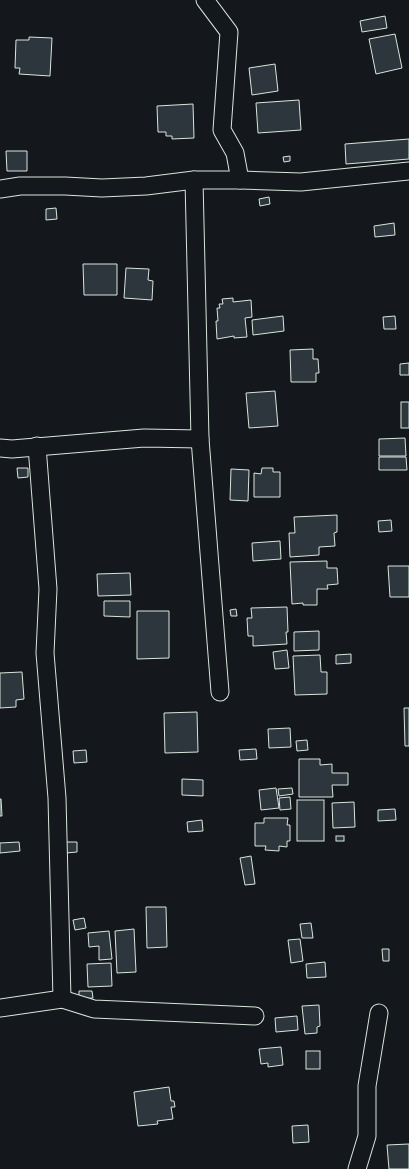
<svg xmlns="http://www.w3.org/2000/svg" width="409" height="1169" font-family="'Work Sans',sans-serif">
<rect width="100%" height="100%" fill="#14181c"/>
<!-- building -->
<g fill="#2c363c" stroke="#d8e6dc">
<polygon points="385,16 387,28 362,32 360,21"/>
<polygon points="395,34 402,68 376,74 369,39"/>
<polygon points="29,37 52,38 50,76 19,74 20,68 15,68 16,40 29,40"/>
<polygon points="275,64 278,91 252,95 249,68"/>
<polygon points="299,100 301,130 258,133 256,103"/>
<polygon points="193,104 194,138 172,139 172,136 166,136 166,132 158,132 157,106"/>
<polygon points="409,139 409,159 346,164 345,144"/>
<polygon points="6,151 27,151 27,171 7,171"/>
<polygon points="290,156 290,161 284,162 283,157"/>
<polygon points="269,197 270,204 260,206 259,199"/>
<polygon points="56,208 57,219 46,220 46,209"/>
<polygon points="394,223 395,235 375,237 374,226"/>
<polygon points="83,264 117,264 117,295 84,295"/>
<polygon points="126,268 149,269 148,280 153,281 152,300 124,298"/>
<polygon points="233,298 233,302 251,300 252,317 245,318 247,337 234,338 234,336 217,339 216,321 218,321 217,308 220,308 219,304 223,304 222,299"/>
<polygon points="283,316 284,331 253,335 252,320"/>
<polygon points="395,316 396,329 384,329 383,317"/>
<polygon points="313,349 313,359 318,359 319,373 316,373 316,382 291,382 290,350"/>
<polygon points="409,363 409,375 400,375 400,364"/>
<polygon points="275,391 278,426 249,428 246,393"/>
<rect x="401" y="402" width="8" height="26"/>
<polygon points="405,438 406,456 379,456 379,439"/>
<polygon points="379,457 406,457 407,470 379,470"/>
<polygon points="17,468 28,468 28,477 18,478"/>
<polygon points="262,468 273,468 273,472 280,472 280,497 254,497 254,473 261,474"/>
<polygon points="231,469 249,470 248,501 230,500"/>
<polygon points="337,515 337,532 334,533 335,546 319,547 319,555 290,557 289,533 295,533 294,517"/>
<polygon points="391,520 392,531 379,532 378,521"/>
<polygon points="280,541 281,559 253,561 252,543"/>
<polygon points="327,561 327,568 337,568 338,584 327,585 328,589 317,589 317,605 303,605 303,603 292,604 290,562"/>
<polygon points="388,566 409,566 409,597 390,597"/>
<polygon points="130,573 131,595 98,596 97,574"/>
<polygon points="104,601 130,601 130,617 104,616"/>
<polygon points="287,607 288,632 286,632 287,644 253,646 253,636 248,636 247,618 252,618 251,608"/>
<polygon points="236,609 237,616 231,616 230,610"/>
<polygon points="137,611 169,611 169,658 137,659"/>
<polygon points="319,631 319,650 294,651 294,632"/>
<polygon points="287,650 289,668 275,669 273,652"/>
<polygon points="351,654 351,663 336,664 336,655"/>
<polygon points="320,655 321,672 327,672 327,694 295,695 293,656"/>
<polygon points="22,672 24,699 16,700 16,707 0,708 0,673"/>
<polygon points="404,708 409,708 409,746 405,746"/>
<polygon points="197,712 198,752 165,753 164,713"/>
<polygon points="290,728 291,747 269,748 268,729"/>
<polygon points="307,740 308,750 297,751 296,741"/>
<polygon points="256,749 257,759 240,760 239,750"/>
<polygon points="86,750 87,762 74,763 73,751"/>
<polygon points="299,759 320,759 320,765 332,764 332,773 348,773 348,785 332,785 333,797 299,797"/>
<polygon points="182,779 203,780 203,796 182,795"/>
<polygon points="276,788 279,808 261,810 259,790"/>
<polygon points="292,788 293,794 279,796 278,789"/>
<polygon points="290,797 291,809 280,810 279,798"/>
<polygon points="0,799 1,799 2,816 0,816"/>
<rect x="297" y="800" width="27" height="41"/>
<polygon points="354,802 355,827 333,828 332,803"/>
<polygon points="395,809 396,820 378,821 378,810"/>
<polygon points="264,818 288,818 287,825 290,825 290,841 287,841 287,847 279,846 279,851 265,850 266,846 255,846 255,823 264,823"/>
<polygon points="202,820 203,831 188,832 187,822"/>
<rect x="336" y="836" width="8" height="5"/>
<polygon points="19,842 20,851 0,853 0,843"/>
<polygon points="66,842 77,842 77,852 66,853"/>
<polygon points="251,856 255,884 245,885 240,858"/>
<polygon points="146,907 166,907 167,947 147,948"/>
<polygon points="84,918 86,928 75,930 73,920"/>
<polygon points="311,923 313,938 302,938 300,924"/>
<polygon points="134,929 136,972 117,973 115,931"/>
<polygon points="109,931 112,959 99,960 99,946 89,947 88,933"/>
<polygon points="300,939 303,961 291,963 288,940"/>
<polygon points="382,949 389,949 389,961 383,961"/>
<polygon points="325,962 326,977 307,978 306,964"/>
<polygon points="111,963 112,986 88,987 87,964"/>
<polygon points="79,991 92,991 93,998 79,999"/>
<polygon points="319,1005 320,1026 317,1027 317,1033 305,1034 302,1006"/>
<polygon points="297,1016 298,1030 276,1032 275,1018"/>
<polygon points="281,1047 283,1065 268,1067 268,1063 261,1064 259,1049"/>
<rect x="306" y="1051" width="14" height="18"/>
<polygon points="169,1087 171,1101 174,1101 175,1107 171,1107 173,1119 157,1121 158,1124 138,1126 134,1092"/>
<polygon points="308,1125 309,1142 293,1143 292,1126"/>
<polygon points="409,1144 409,1169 389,1169 387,1145"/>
</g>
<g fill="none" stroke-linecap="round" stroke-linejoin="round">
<!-- minor casing -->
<g stroke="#d8e6dc" stroke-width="19">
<g id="minor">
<polyline points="205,0 229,32 222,130 235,153 240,180"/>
<polyline points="194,180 200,439 220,692"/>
<polyline points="0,189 20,186 65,186 102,188 146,186 194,180 240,180 301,182 409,171"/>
<polyline points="37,446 48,589 45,653 57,798 62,999"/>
<polyline points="0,448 12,449 144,438 200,439"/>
<polyline points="0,1008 62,999 94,1009 255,1016"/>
<polyline points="357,1169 367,1136 367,1086 379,1013"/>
</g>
</g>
<!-- minor -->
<use href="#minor" stroke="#14181c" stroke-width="17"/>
</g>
</svg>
